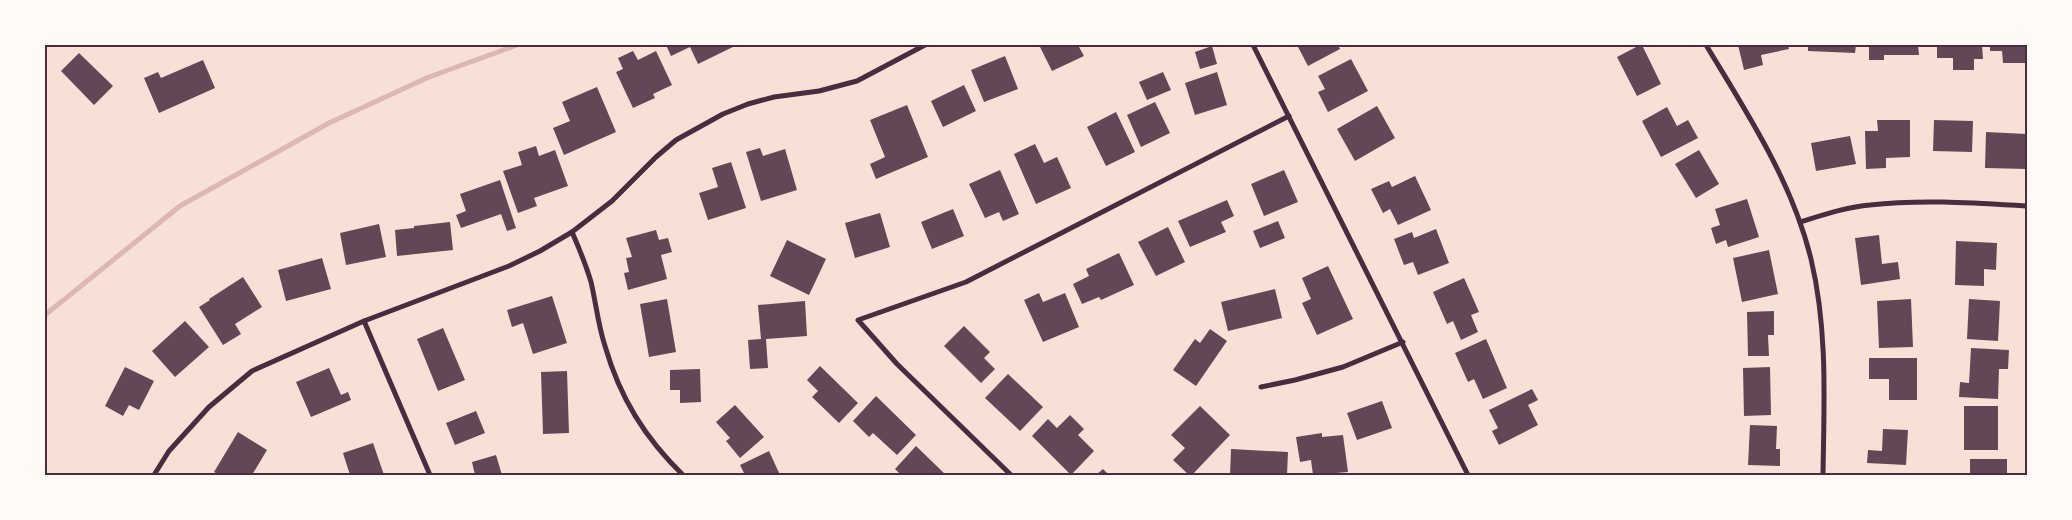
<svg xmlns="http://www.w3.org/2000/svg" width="2072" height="520" font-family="'Alegreya Sans',sans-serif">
<rect width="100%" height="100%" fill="#f7e1d7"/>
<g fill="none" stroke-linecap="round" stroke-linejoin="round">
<!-- stream -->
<polyline stroke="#dcb8b0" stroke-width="5" points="45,315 180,206 329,123 429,77 517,45"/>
</g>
<!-- building -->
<g fill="#644757">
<polygon points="666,45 737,45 698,64 690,47 671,56"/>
<polygon points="1039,45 1078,45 1084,56 1052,71"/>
<polygon points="1297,45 1338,45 1340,49 1308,66"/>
<polygon points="1640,45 1642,45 1661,84 1637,96 1617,57"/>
<polygon points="1738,45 1788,45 1789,49 1761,55 1763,65 1744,70"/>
<polygon points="1808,45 1856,45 1855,53 1808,51"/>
<polygon points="1869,45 1918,45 1919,55 1884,55 1884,60 1869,60"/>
<polygon points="1937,45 1982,45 1983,59 1974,59 1974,70 1953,70 1953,58 1937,58"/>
<polygon points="1990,45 2027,45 2027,63 2003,63 2002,51 1990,51"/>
<polygon points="1212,46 1217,64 1200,69 1195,52"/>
<polygon points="633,51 638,60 656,51 672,85 653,94 655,98 633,108 616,72 623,69 618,58"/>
<polygon points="79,53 113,86 94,105 61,71"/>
<polygon points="1005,56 1018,89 984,102 971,70"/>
<polygon points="1351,59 1368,91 1328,112 1318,92 1325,89 1318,76"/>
<polygon points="203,60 215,88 159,113 144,78 158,72 161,78"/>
<polygon points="1163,72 1171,90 1147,100 1139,82"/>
<polygon points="1217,72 1227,105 1195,115 1185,83"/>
<polygon points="964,85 976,111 943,127 931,101"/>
<polygon points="597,87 616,132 564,155 553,128 570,121 562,102"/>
<polygon points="1155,102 1170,133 1141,147 1127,115"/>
<polygon points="907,105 928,157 876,179 870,164 885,157 870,120"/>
<polygon points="1377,106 1395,138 1355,161 1337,129"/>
<polygon points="1667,107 1677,126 1688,120 1698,138 1661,157 1642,121"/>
<polygon points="1116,112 1135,152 1106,166 1087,127"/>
<polygon points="1877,120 1910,120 1910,157 1886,158 1886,168 1866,169 1865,131 1878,131"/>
<polygon points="1934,120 1973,121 1972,152 1933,151"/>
<polygon points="1986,132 2027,134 2027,169 1985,168"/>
<polygon points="1850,136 1856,164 1816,171 1811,143"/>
<polygon points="1035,144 1044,163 1057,157 1071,188 1036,204 1014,154"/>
<polygon points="536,146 539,156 555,150 568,186 534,198 537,206 518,213 503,171 522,165 518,152"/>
<polygon points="760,148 763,156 785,149 797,190 761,201 746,152"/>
<polygon points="1699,150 1719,184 1696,198 1675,164"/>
<polygon points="731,162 746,208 708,220 699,193 718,187 712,168"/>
<polygon points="1000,170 1019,214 1003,221 999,212 985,218 969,184"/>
<polygon points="1284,170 1298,202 1264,216 1251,184"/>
<polygon points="1415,176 1431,210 1398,225 1390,209 1383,213 1371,189 1389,181 1392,187"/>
<polygon points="500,180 516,228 507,231 501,214 461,228 456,215 466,211 460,194"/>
<polygon points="1747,199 1759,237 1728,247 1726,240 1716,244 1711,228 1720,225 1715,209"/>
<polygon points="1227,200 1234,216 1221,222 1226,232 1190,247 1178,221"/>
<polygon points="953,209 964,236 932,249 921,222"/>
<polygon points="880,213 890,247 855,258 845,223"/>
<polygon points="1278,221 1285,238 1260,248 1253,231"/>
<polygon points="450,222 453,250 397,256 395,230 414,228 414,226"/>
<polygon points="379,224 386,257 346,265 340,233"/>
<polygon points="1168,227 1185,262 1156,276 1138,242"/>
<polygon points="1436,229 1449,263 1418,275 1413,262 1404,265 1394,239 1412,232 1414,238"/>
<polygon points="656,230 659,240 668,238 672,252 661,255 667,279 628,290 624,273 629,272 626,258 632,257 626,238"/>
<polygon points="1879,235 1882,264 1898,262 1900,279 1861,285 1855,238"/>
<polygon points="787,240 826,259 809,295 770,276"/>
<polygon points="1956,241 1997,243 1996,270 1984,269 1984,286 1955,285"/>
<polygon points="1769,250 1778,294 1742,302 1733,258"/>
<polygon points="1119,253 1134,285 1101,300 1099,297 1082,304 1073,284 1089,276 1086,269"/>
<polygon points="322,258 331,289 286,301 278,270"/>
<polygon points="1328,266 1353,319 1317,335 1302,303 1311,299 1302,278"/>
<polygon points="243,277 262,307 235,324 241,334 223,345 199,307 210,300 209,299"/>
<polygon points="1464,278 1479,312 1471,315 1478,332 1461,340 1453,321 1447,324 1433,292"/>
<polygon points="1275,289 1282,318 1228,331 1221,302"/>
<polygon points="1039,293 1043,302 1065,293 1079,327 1043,342 1024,300"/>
<polygon points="552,296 567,343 533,354 523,323 512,327 507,310"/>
<polygon points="667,299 676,352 649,357 640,304"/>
<polygon points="1911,299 1913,347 1879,348 1877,301"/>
<polygon points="1969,299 2000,301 1998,341 1967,339"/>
<polygon points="805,301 807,336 766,339 768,368 750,369 748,340 761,339 758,305"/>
<polygon points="1774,311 1774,335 1768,335 1769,356 1748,356 1747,312"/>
<polygon points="185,321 209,347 175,377 152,351"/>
<polygon points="964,326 990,352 984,358 995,369 981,383 944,346"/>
<polygon points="443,328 465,380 438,391 417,339"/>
<polygon points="1210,329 1227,341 1196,386 1173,370 1195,339 1200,343"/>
<polygon points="1486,339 1507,388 1483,399 1474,379 1468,382 1455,353"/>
<polygon points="1971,348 2009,350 2008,369 1999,369 1998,399 1959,397 1960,382 1969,383"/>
<polygon points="1869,358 1917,358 1917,400 1889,400 1889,379 1869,379"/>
<polygon points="820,366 858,403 839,423 812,397 818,391 807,380"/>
<polygon points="125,367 154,381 139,410 129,405 123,416 105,406"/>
<polygon points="1770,367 1771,415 1744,416 1743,368"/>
<polygon points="329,368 341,395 348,392 351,400 311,417 296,382"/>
<polygon points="700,369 701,402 680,403 680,390 670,390 670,370"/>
<polygon points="567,371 569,433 543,434 541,372"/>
<polygon points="1008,374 1043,407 1020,431 985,398"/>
<polygon points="1532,389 1538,400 1528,405 1538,425 1499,445 1492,431 1498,428 1489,410"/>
<polygon points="876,396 916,435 897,455 873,433 869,437 853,421"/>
<polygon points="1382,401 1392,428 1357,440 1347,413"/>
<polygon points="735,405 764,437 740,458 726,441 730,438 716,422"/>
<polygon points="1200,406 1230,435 1192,475 1189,475 1173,460 1185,448 1171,435"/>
<rect x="1964" y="406" width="34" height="44"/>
<polygon points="476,411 485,433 455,445 446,423"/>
<polygon points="1070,415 1084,429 1078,435 1094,451 1071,475 1032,436 1048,419 1057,428"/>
<polygon points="1750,425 1777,426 1776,449 1780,449 1780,466 1748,465"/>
<polygon points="1883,429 1908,430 1906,465 1867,463 1868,450 1882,451"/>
<polygon points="238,432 267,450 252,475 219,475 214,472"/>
<polygon points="1322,433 1322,437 1343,435 1348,472 1313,475 1311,460 1300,462 1296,437"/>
<polygon points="373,443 384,475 350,475 343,453"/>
<polygon points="916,446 946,475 901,475 895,469"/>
<polygon points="1231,449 1288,452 1287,475 1230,475"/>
<polygon points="769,451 780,475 745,475 740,465"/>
<polygon points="496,455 502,475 475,475 472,462"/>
<rect x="1970" y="459" width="37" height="16"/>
<polygon points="1103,469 1109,475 1096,475"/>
</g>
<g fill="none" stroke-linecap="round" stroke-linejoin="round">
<!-- minor -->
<g stroke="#4a2c40" stroke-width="5">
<polyline points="1253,45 1468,475"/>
<path d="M 1706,45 C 1747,113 1792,181 1811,259 C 1828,330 1824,403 1823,475"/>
<path d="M 1800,222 C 1823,215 1846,207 1870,205 C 1921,199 1976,203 2027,206"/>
<path d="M 572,232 C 579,248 586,265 591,282 C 596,303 598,325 605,346 C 620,398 645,438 683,475"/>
<polyline points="364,321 430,475"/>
<polyline points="1261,387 1295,380 1343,367 1403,342"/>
<polyline points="154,475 169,451 209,407 252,371 364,321 509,266 540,251 572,232 612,201 656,157 676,140 723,114 748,104 774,97 819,91 857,81 925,45"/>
<polyline points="1011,475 897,364 858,320 966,282 1289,116"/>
</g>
</g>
<!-- border -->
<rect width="2072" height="520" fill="none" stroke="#fffaf5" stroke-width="92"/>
<rect x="46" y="46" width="1980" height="428" fill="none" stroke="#4a2c40" stroke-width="2"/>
</svg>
